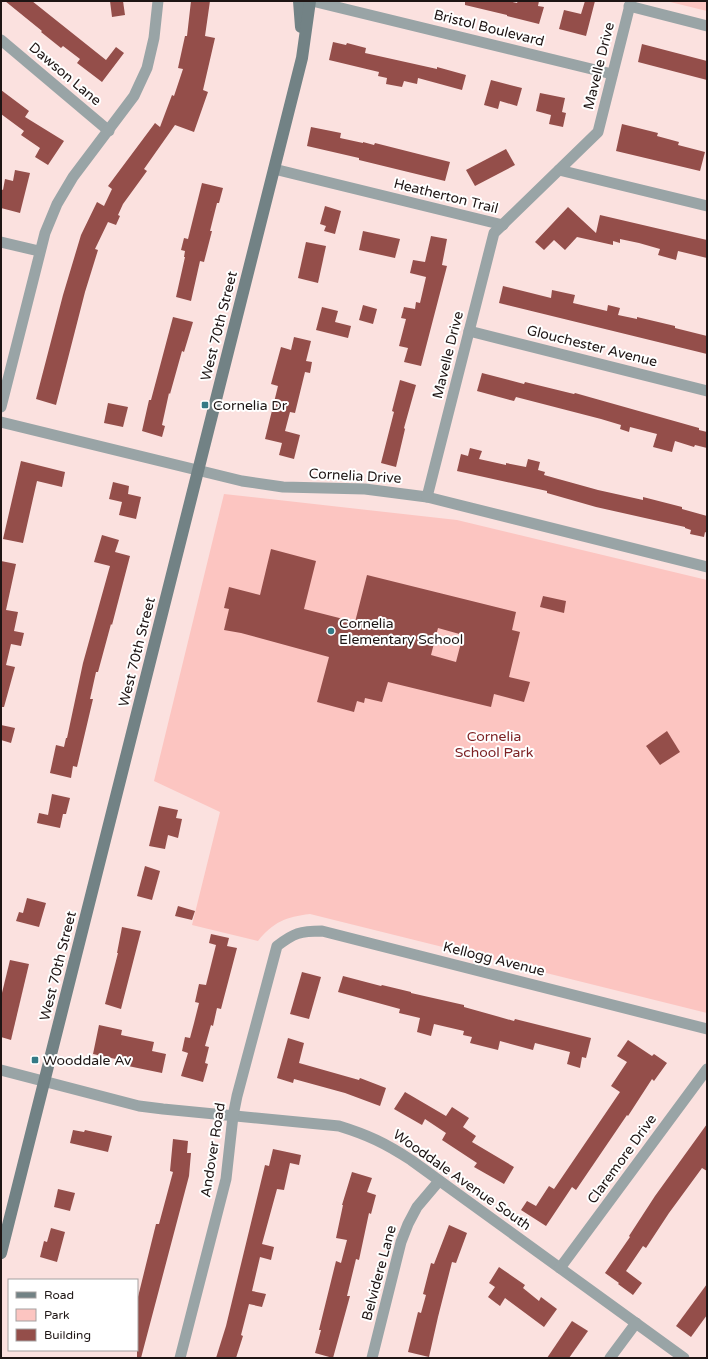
<svg xmlns="http://www.w3.org/2000/svg" width="708" height="1359" font-family="'Varela Round',sans-serif">
<rect width="100%" height="100%" fill="#fbe1df"/>
<!-- green -->
<g fill="#fcc5c1">
<polygon points="666,1 707,1 707,11"/>
<path d="M 224,494 L 457,520 L 707,580 L 707,1013 L 310,914 C 286,917 273,922 258,941 L 192,925 L 220,812 L 154,781 Z"/>
</g>
<!-- building -->
<g fill="#944e4a" fill-rule="evenodd">
<polygon points="5,1 32,1 106,60 116,47 124,53 102,82 77,63 80,59 63,46 61,48 41,32 42,31"/>
<polygon points="110,1 123,1 125,15 112,17"/>
<polygon points="191,1 210,1 205,36 215,38 203,90 208,92 194,132 175,125 144,169 147,171 123,204 118,215 120,216 116,225 108,222 95,249 98,250 85,292 56,405 36,399 63,295 81,235 97,202 104,206 112,189 108,186 155,123 160,127 172,95 174,96 183,69 178,68 185,36 187,36"/>
<polygon points="465,1 508,1 517,3 518,1 539,1 538,6 544,7 539,24 507,16 507,15 465,5"/>
<polygon points="585,1 595,1 586,36 559,29 564,10 581,14"/>
<polygon points="333,42 346,45 347,43 366,48 365,53 437,69 437,67 466,75 462,90 418,78 417,84 404,81 402,87 386,84 387,78 378,76 379,72 329,60"/>
<polygon points="642,44 707,61 707,80 638,62"/>
<polygon points="491,80 522,88 517,106 500,101 498,109 484,105"/>
<polygon points="1,90 29,111 25,117 64,141 48,165 35,157 40,148 21,135 24,131 1,114"/>
<polygon points="540,93 565,98 562,112 566,113 563,127 549,124 551,115 536,111"/>
<polygon points="622,124 658,133 657,136 679,142 678,145 705,152 700,171 616,151"/>
<polygon points="311,127 341,133 340,138 363,143 363,142 374,145 375,143 450,162 445,181 359,160 359,158 307,146"/>
<polygon points="506,149 515,165 475,186 466,170"/>
<polygon points="15,170 30,173 20,213 1,208 1,189 3,190 5,179 13,181"/>
<polygon points="202,183 223,188 219,203 217,203 210,231 212,231 204,262 200,261 191,301 176,297 185,257 184,257 185,251 181,250 184,238 188,239"/>
<polygon points="325,206 341,211 335,234 324,231 326,226 320,224"/>
<polygon points="568,207 596,233 600,215 707,240 707,258 678,251 676,260 658,255 660,249 639,243 620,239 620,243 613,241 613,245 577,237 565,250 554,240 544,250 535,242"/>
<polygon points="363,231 400,239 395,258 359,250"/>
<polygon points="431,236 447,239 442,265 447,266 421,366 404,362 408,348 399,346 406,319 401,318 404,307 415,309 416,302 420,303 426,277 410,273 413,260 425,262"/>
<polygon points="306,242 326,246 318,283 298,278"/>
<polygon points="503,286 551,298 552,290 575,295 573,303 607,311 608,305 620,308 618,315 637,319 637,317 675,326 675,328 707,336 707,354 499,303"/>
<polygon points="363,305 377,309 373,324 359,320"/>
<polygon points="322,307 338,311 335,322 351,326 348,338 316,330"/>
<polygon points="173,317 193,322 184,352 182,351 170,394 169,393 162,425 165,426 162,437 142,431 149,400 151,400"/>
<polygon points="294,337 311,341 306,361 312,362 310,373 305,372 295,413 290,412 285,431 300,435 294,459 279,455 282,443 265,439 278,386 271,384 281,347 291,350"/>
<polygon points="482,373 524,384 525,382 574,394 575,393 699,428 699,430 707,432 707,448 695,445 694,447 675,441 672,452 653,447 657,434 630,427 629,432 620,429 621,425 601,419 516,397 514,401 477,391"/>
<polygon points="400,380 416,385 404,428 405,429 396,467 381,463 394,412 392,411"/>
<polygon points="108,403 128,407 123,427 104,423"/>
<polygon points="470,448 482,451 479,459 506,465 506,463 526,467 528,459 540,462 538,470 545,472 544,475 598,490 643,500 643,497 682,507 682,509 707,516 707,533 705,532 704,537 690,534 691,530 685,528 685,527 596,507 547,493 547,491 457,471 461,454 468,456"/>
<polygon points="21,461 65,472 62,487 37,481 23,543 3,539"/>
<polygon points="113,482 129,486 128,494 141,497 136,519 119,515 122,502 109,499"/>
<polygon points="102,535 119,540 115,552 130,556 112,625 111,624 98,672 96,672 90,699 93,699 77,767 73,766 71,778 50,773 56,745 64,747 66,738 67,738 83,663 110,566 94,562"/>
<path d="M 271,549 L 316,561 L 304,609 L 355,622 L 367,575 L 516,612 L 512,630 L 520,632 L 509,677 L 530,682 L 524,702 L 494,694 L 491,707 L 388,682 L 382,702 L 365,698 L 364,703 L 357,701 L 354,712 L 317,702 L 329,657 L 241,633 L 224,630 L 229,609 L 224,608 L 229,587 L 260,595 ZM 438,628 L 463,635 L 456,662 L 431,655 Z"/>
<polygon points="1,561 16,564 6,610 18,612 14,631 24,633 21,646 11,644 6,665 15,667 4,707 1,707"/>
<polygon points="543,596 566,601 564,613 540,607"/>
<polygon points="1,725 15,728 11,743 1,740"/>
<polygon points="667,731 680,752 660,765 646,746"/>
<polygon points="52,794 70,798 66,814 63,814 60,828 37,823 39,813 48,815"/>
<polygon points="159,806 178,810 176,818 182,819 178,838 168,835 165,849 149,846"/>
<polygon points="145,866 160,871 152,900 137,896"/>
<polygon points="27,898 46,903 39,927 16,921 19,912 23,913"/>
<polygon points="178,906 195,911 192,920 175,916"/>
<polygon points="122,927 141,931 121,1009 105,1004 118,953 117,953"/>
<polygon points="211,934 229,938 227,946 237,948 221,1009 217,1008 213,1026 211,1025 205,1046 209,1047 205,1063 208,1064 203,1082 181,1076 188,1053 182,1051 185,1037 190,1038 194,1023 199,1003 195,1002 199,984 206,985 216,945 209,943"/>
<polygon points="10,960 29,964 11,1040 1,1037 1,997"/>
<polygon points="302,972 321,977 309,1019 290,1014"/>
<polygon points="343,976 381,986 382,985 411,992 411,993 464,1005 464,1007 514,1021 515,1019 591,1038 586,1058 582,1057 580,1068 567,1064 570,1052 535,1043 533,1050 500,1041 498,1050 470,1043 472,1037 463,1035 464,1031 434,1024 431,1036 417,1032 420,1018 399,1013 400,1009 338,992"/>
<polygon points="99,1025 122,1030 121,1035 154,1042 152,1051 166,1054 162,1073 128,1066 129,1062 93,1054"/>
<polygon points="288,1038 304,1043 299,1063 359,1080 360,1078 386,1088 380,1106 345,1093 294,1079 293,1083 277,1078"/>
<polygon points="628,1040 652,1056 654,1054 667,1063 654,1081 652,1079 628,1116 627,1115 576,1190 572,1187 546,1226 521,1210 527,1201 536,1206 549,1186 554,1189 620,1092 611,1086 627,1062 617,1056"/>
<polygon points="405,1092 446,1116 452,1107 469,1118 463,1127 476,1136 472,1142 514,1167 504,1184 474,1167 477,1163 442,1140 446,1133 425,1119 422,1125 394,1109"/>
<polygon points="707,1124 707,1171 702,1168 669,1213 646,1248 643,1246 626,1271 642,1283 633,1295 618,1284 619,1283 605,1273 630,1237 629,1236 655,1196"/>
<polygon points="73,1130 84,1132 85,1130 112,1136 108,1152 70,1143"/>
<polygon points="173,1139 188,1141 187,1153 191,1153 189,1176 141,1358 137,1358 137,1301 156,1224 159,1224 173,1172 170,1171"/>
<polygon points="273,1149 301,1155 299,1165 290,1163 284,1190 277,1189 262,1244 274,1247 271,1260 260,1257 252,1291 266,1294 262,1307 249,1304 241,1335 243,1336 236,1358 216,1358 226,1326 265,1165 269,1166"/>
<polygon points="352,1172 372,1178 367,1192 376,1195 371,1214 369,1213 359,1260 356,1259 347,1296 350,1296 333,1358 315,1353 321,1330 319,1330 336,1261 341,1263 347,1240 336,1238 343,1205 342,1205"/>
<polygon points="58,1189 75,1193 70,1211 54,1207"/>
<polygon points="449,1225 467,1233 456,1263 452,1262 438,1317 429,1357 408,1352 418,1312 421,1313 426,1295 423,1294 431,1263 434,1264"/>
<polygon points="51,1228 65,1232 57,1262 40,1257 44,1241 47,1242"/>
<polygon points="499,1267 525,1285 523,1288 539,1301 541,1297 557,1309 544,1327 505,1298 500,1306 488,1297 495,1287 489,1283"/>
<polygon points="707,1284 707,1315 691,1337 676,1326"/>
<polygon points="572,1321 588,1331 569,1358 547,1358"/>
</g>
<g fill="none" stroke-linecap="round" stroke-linejoin="round">
<!-- street -->
<g stroke="#99a4a6" stroke-width="11">
<polyline points="312,1 612,74"/>
<polyline points="629,6 707,26"/>
<polyline points="1,40 109,131"/>
<polyline points="274,169 503,225"/>
<polyline points="559,170 707,206"/>
<polyline points="1,242 39,251"/>
<polyline points="469,331 707,391"/>
<polyline points="1,407 45,233 57,204 73,177 134,96 147,68 154,38 158,1"/>
<polyline points="1,422 242,481 283,487 365,489 427,497 707,567"/>
<polyline points="427,497 494,233 598,132 631,1"/>
<path d="M 1,1070 L 139,1106 L 163,1109 L 339,1126 C 368,1135 385,1143 411,1160 L 684,1358"/>
<polyline points="560,1268 707,1069"/>
<path d="M 180,1358 L 226,1179 L 233,1116 L 237,1096 L 277,946 C 294,933 300,931 322,931 L 707,1029"/>
<polyline points="372,1358 401,1242 408,1224 417,1207 439,1181"/>
<polyline points="610,1358 636,1323"/>
</g>
<!-- secondary -->
<g stroke="#728285" stroke-width="12">
<polyline points="299,1 301,27"/>
<polyline points="1,1253 302,58 310,1"/>
</g>
</g>
<!-- markers -->
<g fill="#347a86" stroke="#fff" stroke-width="1.5">
<rect x="201" y="401" width="8" height="8" rx="2"/>
<circle cx="331" cy="631" r="4"/>
<rect x="31" y="1056" width="8" height="8" rx="2"/>
</g>
<g text-anchor="middle" dominant-baseline="central" stroke-width="4" stroke-linejoin="round" paint-order="stroke">
<!-- street labels -->
<g font-size="14" fill="#1e1514" stroke="#fff">
<text transform="translate(489 28) rotate(14)">Bristol Boulevard</text>
<text transform="translate(599 66) rotate(-76)">Mavelle Drive</text>
<text transform="translate(65 74) rotate(40)">Dawson Lane</text>
<text transform="translate(446 196) rotate(14)">Heatherton Trail</text>
<text transform="translate(219 326) rotate(-76)">West 70th Street</text>
<text transform="translate(592 346) rotate(14)">Glouchester Avenue</text>
<text transform="translate(448 355) rotate(-76)">Mavelle Drive</text>
<text transform="translate(355 476) rotate(3)">Cornelia Drive</text>
<text transform="translate(137 652) rotate(-76)">West 70th Street</text>
<text transform="translate(494 959) rotate(14)">Kellogg Avenue</text>
<text transform="translate(58 966) rotate(-76)">West 70th Street</text>
<text transform="translate(213 1150) rotate(-81)">Andover Road</text>
<text transform="translate(622 1159) rotate(-54)">Claremore Drive</text>
<text transform="translate(462 1180) rotate(35)">Wooddale Avenue South</text>
<text transform="translate(379 1273) rotate(-75)">Belvidere Lane</text>
</g>
<!-- poi labels -->
<g font-size="14" fill="#1e1514" stroke="#fff" text-anchor="start">
<text x="213" y="405">Cornelia Dr</text>
<text x="339" y="623">Cornelia<tspan x="339" dy="16">Elementary School</tspan></text>
<text x="43" y="1060">Wooddale Av</text>
</g>
<!-- park labels -->
<g font-size="14" fill="#7d2224" stroke="#fff">
<text x="494" y="736">Cornelia<tspan x="494" dy="16">School Park</tspan></text>
</g>
</g>
<!-- border -->
<rect width="708" height="1359" fill="none" stroke="#1e1514" stroke-width="4"/>
<!-- legend -->
<rect x="8" y="1279" width="130" height="72" fill="#ffffff" stroke="#a5a1a1"/>
<rect x="16" y="1292" width="20" height="6" fill="#728285" stroke="#a5a1a1"/>
<text x="44" y="1299" font-size="12" fill="#1e1514">Road</text>
<rect x="16" y="1309" width="20" height="12" fill="#fcc5c1" stroke="#a5a1a1"/>
<text x="44" y="1319" font-size="12" fill="#1e1514">Park</text>
<rect x="16" y="1329" width="20" height="12" fill="#944e4a" stroke="#a5a1a1"/>
<text x="44" y="1339" font-size="12" fill="#1e1514">Building</text>
</svg>
